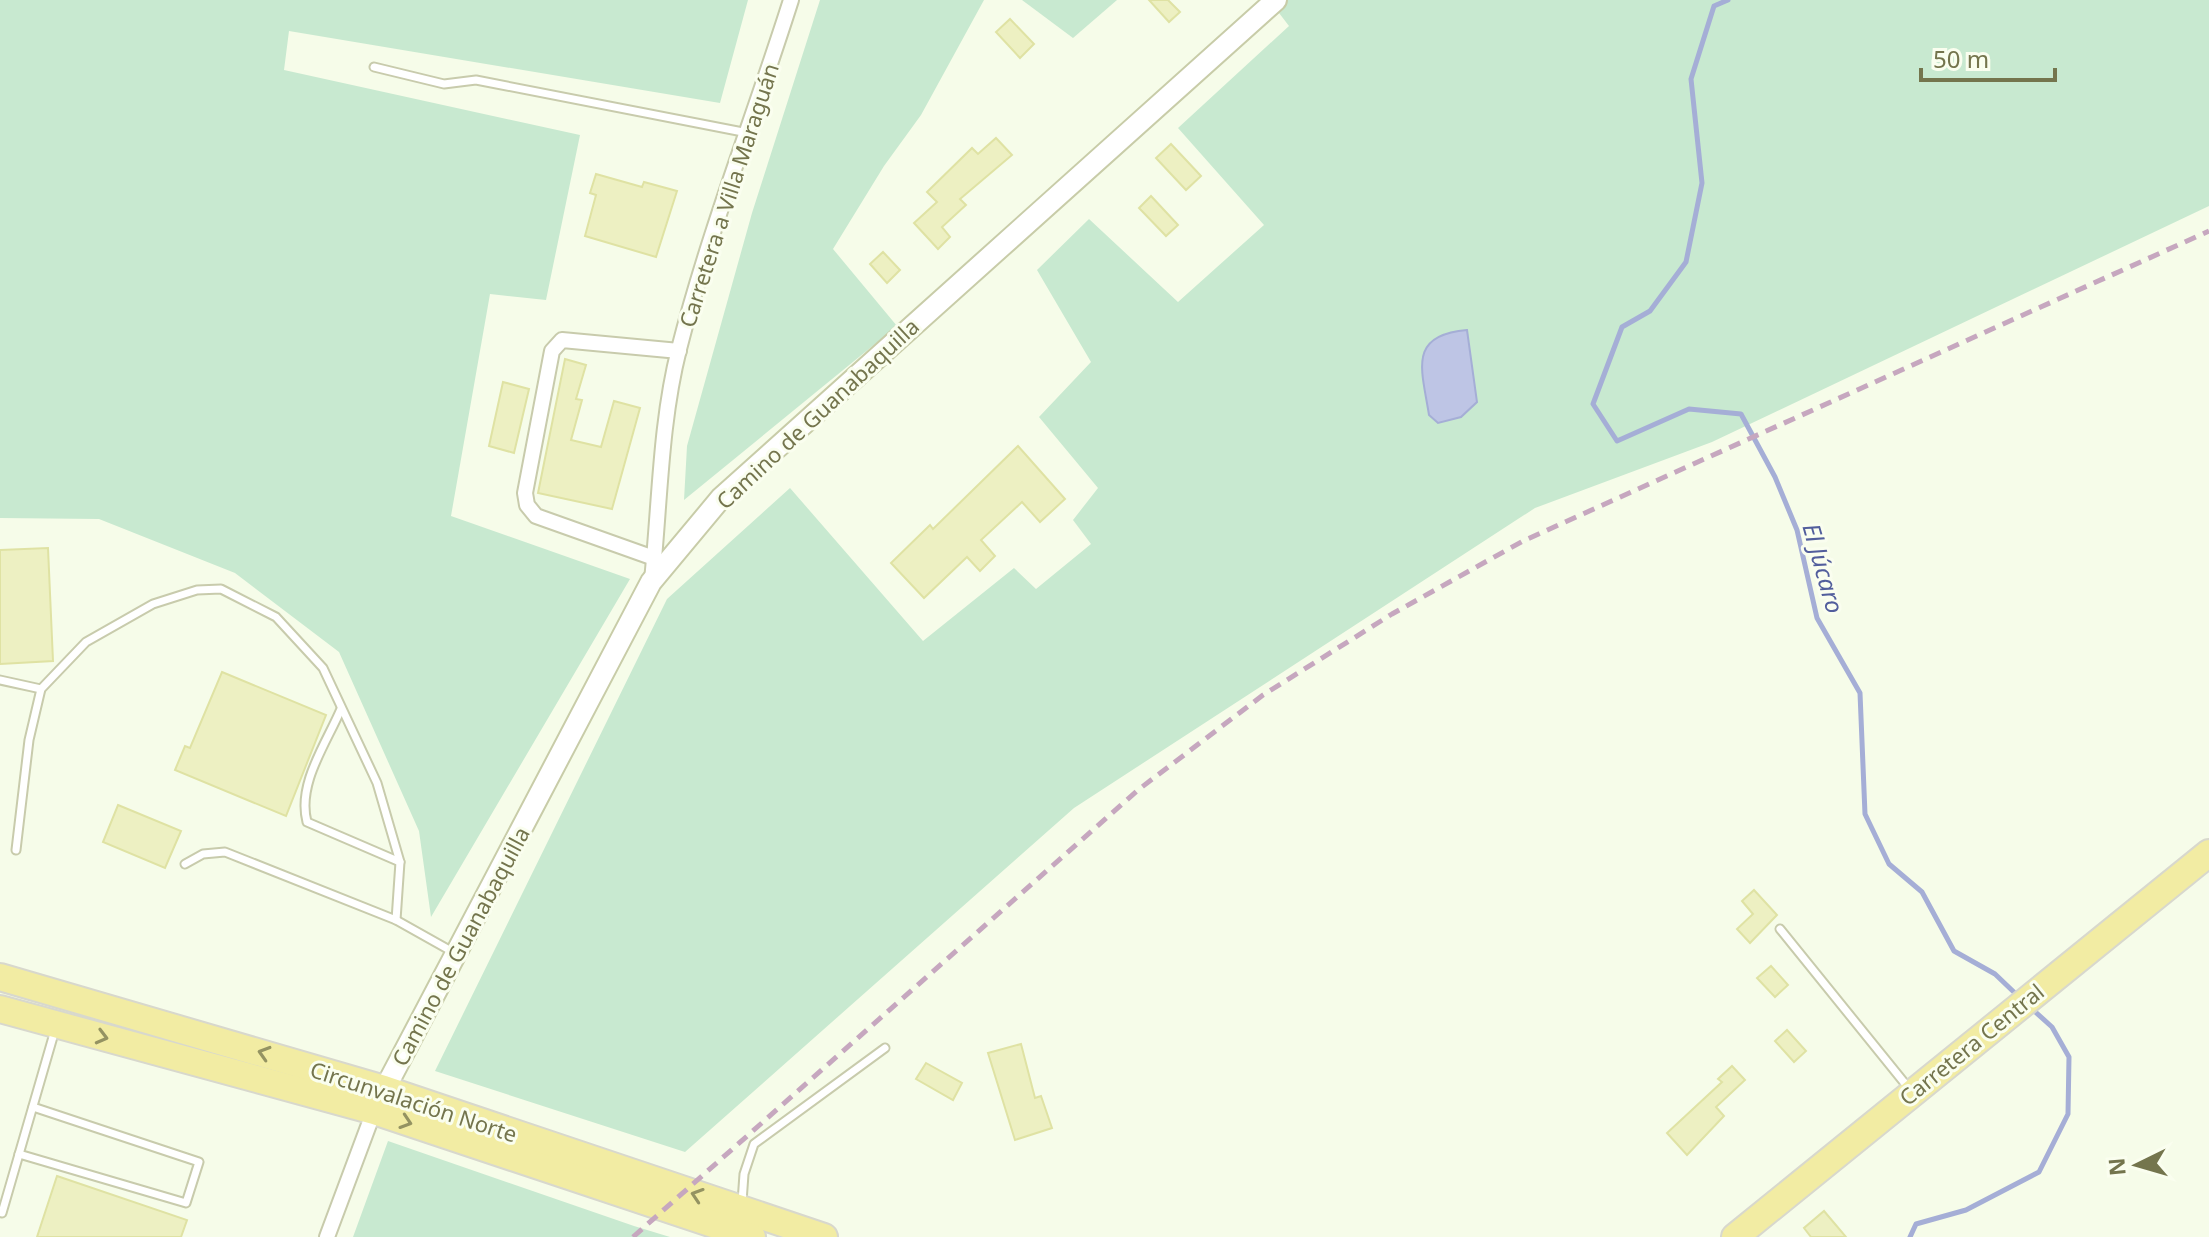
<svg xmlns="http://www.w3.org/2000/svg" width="2209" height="1237" font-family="'Noto Sans',sans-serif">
<rect width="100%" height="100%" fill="#f6fce9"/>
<!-- green -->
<g fill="#c8e9d0">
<polygon points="0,0 748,0 720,103 289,31 284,70 580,135 546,300 490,294 451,516 630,579 431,917 419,831 339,652 235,573 99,519 0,518"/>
<polygon points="820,0 984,0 921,115 884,166 833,249 897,326 684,500 687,446 752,213"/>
<polygon points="1022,0 1117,0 1073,38"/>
<polygon points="1269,0 2209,0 2209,206 1712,442 1535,508 1074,808 685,1152 435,1071 667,599 790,488 923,641 1014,568 1036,589 1091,544 1073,520 1098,488 1039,417 1091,362 1037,270 1089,219 1178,302 1264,225 1178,128 1289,26"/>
<polygon points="388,1141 634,1226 670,1237 353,1237"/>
</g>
<!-- water -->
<path fill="#bec5e5" stroke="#a5aed6" stroke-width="2" d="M 1467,330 L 1477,402 L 1461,417 L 1438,423 L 1429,415 C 1422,370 1407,335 1467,330 Z"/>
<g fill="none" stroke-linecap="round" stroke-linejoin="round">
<!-- stream -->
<g stroke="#a5aed6" stroke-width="5">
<polyline points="1728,0 1714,6 1691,79 1702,183 1686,262 1650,311 1622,327 1593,404 1617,441 1689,409 1741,414 1775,477 1797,530 1817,618 1860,693 1865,814 1889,864 1922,892 1954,951 1995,974 2018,996"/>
<polyline points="1910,1237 1916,1224 1966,1210 2039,1172 2068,1114 2069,1057 2052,1027 2031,1008"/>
</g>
</g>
<!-- building -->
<g fill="#edf0c2" stroke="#dfe2a3" stroke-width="2">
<polygon points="1149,0 1168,0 1180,12 1169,22"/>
<polygon points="1010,19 1034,44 1020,58 996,32"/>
<polygon points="996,138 1012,155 960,199 966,205 942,227 950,237 938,249 914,223 937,202 927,192 972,148 978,154"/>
<polygon points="1171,144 1201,176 1186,190 1156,158"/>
<polygon points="596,174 642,187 644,182 677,191 656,257 585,236 596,195 590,193"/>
<polygon points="1151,196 1178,225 1166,236 1139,208"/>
<polygon points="883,252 900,270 887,283 870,264"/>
<polygon points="565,359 586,365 576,399 582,400 571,440 601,447 614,401 640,408 612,509 538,493"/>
<polygon points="503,382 529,389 514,453 489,446"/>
<polygon points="1018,446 1065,499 1040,522 1022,502 981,540 995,556 980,571 967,557 924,598 891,563 930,525 933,529"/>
<polygon points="48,548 53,661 0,664 0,550"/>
<polygon points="222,672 326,715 286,816 175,770 185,746 190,748"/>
<polygon points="118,805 181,831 165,868 103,842"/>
<polygon points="1754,890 1777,915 1750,943 1737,929 1753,914 1742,901"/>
<polygon points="1771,966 1788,985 1775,997 1757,978"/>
<polygon points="1787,1030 1806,1051 1794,1062 1775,1041"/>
<polygon points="1021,1044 1035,1098 1041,1096 1052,1128 1015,1140 988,1053"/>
<polygon points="926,1063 962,1083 953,1100 916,1079"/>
<polygon points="1732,1066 1745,1080 1716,1107 1724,1116 1687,1155 1667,1133 1722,1082 1718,1079"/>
<polygon points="57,1176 187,1220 181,1237 37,1237"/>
<polygon points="1824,1211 1846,1237 1811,1237 1804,1228"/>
</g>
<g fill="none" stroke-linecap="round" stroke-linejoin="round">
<!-- lane casing -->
<g stroke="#c8cbac" stroke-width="11">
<g id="lane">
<polyline points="374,67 444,84 476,80 748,133"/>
<polyline points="0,680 41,689"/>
<path d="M 341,709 C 326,744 297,784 307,822 L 400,862"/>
<polyline points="16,850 29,740 41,689 86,642 153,604 197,590 221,589 276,617 323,668 377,783 400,862 396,920"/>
<polyline points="185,864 203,854 225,852 396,920 453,952"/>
<polyline points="1780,929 1911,1091"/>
<polyline points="19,1154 186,1203 199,1162 33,1107"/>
<polyline points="742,1202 744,1174 754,1144 885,1048"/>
<polyline points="2,1213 55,1030"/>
</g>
</g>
<!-- street casing -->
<g stroke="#c8cbac" stroke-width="18">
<g id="street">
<polyline points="654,558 536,516 527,505 525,493 552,351 562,340 679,351"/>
<path d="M 652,580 C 660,503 660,424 679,349 C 709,231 754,117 791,0"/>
<polyline points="327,1237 374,1111"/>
</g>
</g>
<!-- secondary casing -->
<g stroke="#c8cca8" stroke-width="24">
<polyline id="secondary" points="379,1100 651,582 721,498 1276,0"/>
</g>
<!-- highway casing -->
<g stroke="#d8d8cd" stroke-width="30">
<g id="highway">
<polyline points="0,977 384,1089 824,1237"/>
<polyline points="0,1009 374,1111 752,1237"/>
<polyline points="1735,1237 2209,853"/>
</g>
</g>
<!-- lane -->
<use href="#lane" stroke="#fff" stroke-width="7"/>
<!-- street -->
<use href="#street" stroke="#fff" stroke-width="14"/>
<!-- secondary -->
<use href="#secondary" stroke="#fff" stroke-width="20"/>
<!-- highway -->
<use href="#highway" stroke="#f2eca3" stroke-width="26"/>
<!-- rail -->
<polyline stroke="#c6a7bf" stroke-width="5" stroke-dasharray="12 8" stroke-linecap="butt" points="633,1237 1138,790 1263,695 1392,614 1523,541 2209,231"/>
</g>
<!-- one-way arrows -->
<defs><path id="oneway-chevron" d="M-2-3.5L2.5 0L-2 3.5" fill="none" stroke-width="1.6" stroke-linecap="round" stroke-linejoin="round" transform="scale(2)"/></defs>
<g stroke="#949362">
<use href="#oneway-chevron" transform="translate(102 1037) rotate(15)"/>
<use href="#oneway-chevron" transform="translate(264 1053) rotate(-163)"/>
<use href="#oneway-chevron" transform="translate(406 1122) rotate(18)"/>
<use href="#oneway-chevron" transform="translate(697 1195) rotate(-162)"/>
</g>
<g text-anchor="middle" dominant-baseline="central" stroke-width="6" stroke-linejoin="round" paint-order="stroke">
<!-- street labels -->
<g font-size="22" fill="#74754d" stroke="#fafeef">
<text transform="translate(728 195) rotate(-72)">Carretera a Villa Maraguán</text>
<text transform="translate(817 413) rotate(-43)">Camino de Guanabaquilla</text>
<text transform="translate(460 946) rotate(-62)">Camino de Guanabaquilla</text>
<text transform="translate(1971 1044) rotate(-39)">Carretera Central</text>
<text transform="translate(414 1101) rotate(18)">Circunvalación Norte</text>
</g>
<!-- water labels -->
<g font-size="24" font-style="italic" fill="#525e9c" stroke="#fafeef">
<text transform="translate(1824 568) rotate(74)">El Júcaro</text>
</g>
</g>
<!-- north arrow -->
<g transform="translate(2137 1165) rotate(265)" stroke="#fafeef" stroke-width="6" paint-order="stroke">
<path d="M0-6L14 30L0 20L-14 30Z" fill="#74754d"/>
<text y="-12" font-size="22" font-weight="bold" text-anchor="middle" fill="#74754d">N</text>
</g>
<!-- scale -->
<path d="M1921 68v12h134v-12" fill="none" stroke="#74754d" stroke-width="4"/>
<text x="1933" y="68" font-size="24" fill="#74754d" stroke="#fafeef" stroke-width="6" paint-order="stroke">50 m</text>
</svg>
